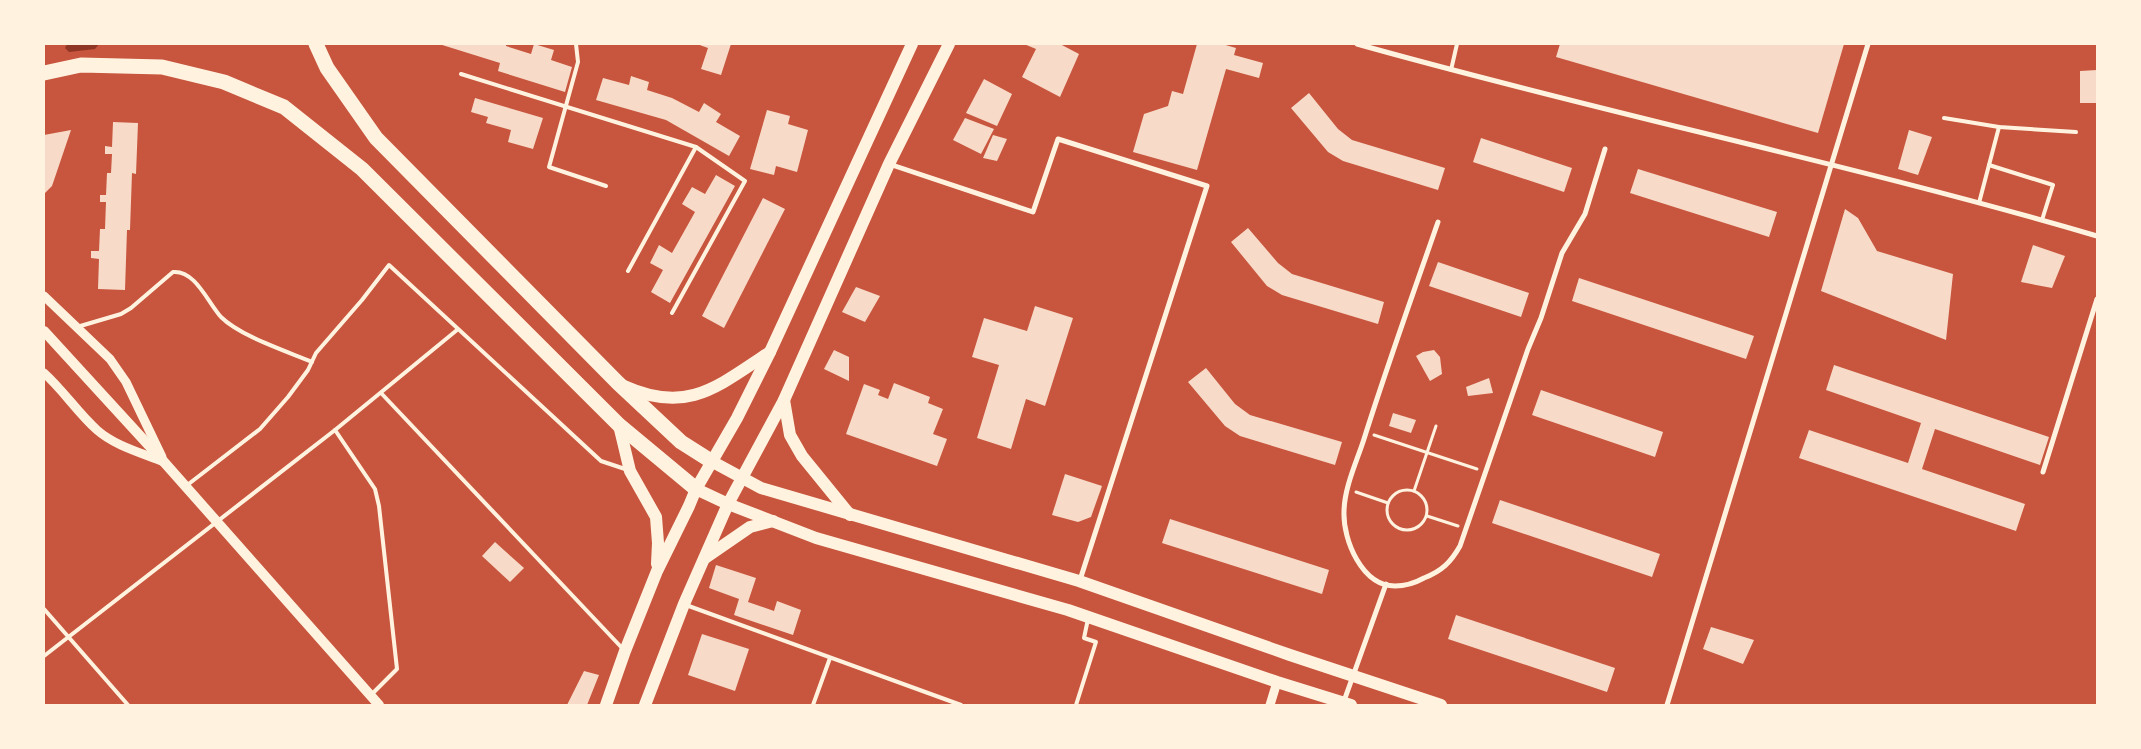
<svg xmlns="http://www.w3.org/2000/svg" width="2141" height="749" font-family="'Crimson Pro',serif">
<rect width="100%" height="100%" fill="#c8553d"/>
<!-- water -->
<polygon fill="#8f3625" points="67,44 99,44 95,49 69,52 65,48"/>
<!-- building -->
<g fill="#f7dbc8">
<polygon points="439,44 506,44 506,46 531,54 534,44 554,50 551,60 572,67 565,92 498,71 500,63"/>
<polygon points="697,44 731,44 721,75 701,69 708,48"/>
<polygon points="1024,44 1060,44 1079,54 1060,97 1022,77 1036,49"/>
<polygon points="1197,44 1222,44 1236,48 1234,55 1263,63 1259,78 1226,69 1197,170 1133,152 1144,114 1168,106 1172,91 1183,94"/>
<polygon points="1560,44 1844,44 1818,133 1556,57"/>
<polygon points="2097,70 2097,103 2080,103 2080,71"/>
<polygon points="631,76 649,82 647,90 672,98 699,112 704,103 721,114 716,122 740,136 729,156 666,120 596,100 603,78 629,85"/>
<polygon points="984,79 1012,94 997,126 966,113"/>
<polygon points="1309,93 1338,129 1352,140 1445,168 1438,190 1343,161 1328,152 1291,108"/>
<polygon points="475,98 543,118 533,149 508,142 511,130 486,123 488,117 471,112"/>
<polygon points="767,110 790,116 788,124 808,130 797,172 776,166 774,175 750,169"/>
<polygon points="965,118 994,129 981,154 953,140"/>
<polygon points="113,122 138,123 136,174 132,173 130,230 127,230 125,290 98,289 99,259 91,258 91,251 99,251 100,229 105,229 106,202 100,202 100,195 106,195 107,173 111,173 112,154 105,154 105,146 112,147"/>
<polygon points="71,130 52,186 44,194 44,135"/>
<polygon points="1909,130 1932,137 1918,175 1898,169"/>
<polygon points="993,135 1007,139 997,161 983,158"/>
<polygon points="1481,138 1572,168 1564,192 1473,162"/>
<polygon points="1638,169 1777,212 1769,237 1630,193"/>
<polygon points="716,175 735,186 670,303 651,292 663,270 650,263 659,245 672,253 695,212 682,204 692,187 705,194"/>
<polygon points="763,198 785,209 724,328 702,316"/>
<polygon points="1845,209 1858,218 1877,251 1953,274 1946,340 1821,291"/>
<polygon points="1248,228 1278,263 1292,274 1384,302 1378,324 1282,295 1267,286 1231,242"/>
<polygon points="2033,245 2065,256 2052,288 2021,282"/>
<polygon points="1438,262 1529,293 1521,317 1429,286"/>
<polygon points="1579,278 1754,336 1746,359 1572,301"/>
<polygon points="856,287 880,296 865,322 842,312"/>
<polygon points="1035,306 1073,318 1045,406 1026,399 1011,449 977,438 999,365 972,357 984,318 1027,331"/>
<polygon points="834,350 849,357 849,381 824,369"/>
<polygon points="1434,350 1440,357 1442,374 1430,381 1416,356 1423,352"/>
<polygon points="1834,365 2049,437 2040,465 1935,429 1922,469 2025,504 2016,531 1799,458 1809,430 1908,463 1921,423 1826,390"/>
<polygon points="1206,368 1235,404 1250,415 1342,442 1335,465 1240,436 1225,426 1188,382"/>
<polygon points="1489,378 1493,393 1468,396 1466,387"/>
<polygon points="894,383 930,397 928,403 943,409 933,434 947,439 937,466 846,434 864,384 880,390 878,395 888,399"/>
<polygon points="1541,390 1663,432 1655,457 1532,415"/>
<polygon points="1393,413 1416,420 1411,433 1389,426"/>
<polygon points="1065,474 1102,486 1091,517 1078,522 1052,515"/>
<polygon points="1500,500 1660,554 1652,577 1492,523"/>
<polygon points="1170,519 1329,570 1322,594 1162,543"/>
<polygon points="495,542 524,568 510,582 482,556"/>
<polygon points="716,565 756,578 748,602 774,611 777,601 801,610 793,635 734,615 739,599 709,588"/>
<polygon points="1456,615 1615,668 1607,692 1448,639"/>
<polygon points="1711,627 1754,640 1743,664 1703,649"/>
<polygon points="702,634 749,649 735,691 688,675"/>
<polygon points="584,671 599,675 587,705 567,705"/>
</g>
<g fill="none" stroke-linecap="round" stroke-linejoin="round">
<!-- path -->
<g stroke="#fff3e0" stroke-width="3">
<polyline points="1374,435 1477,469"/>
<circle cx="1407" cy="510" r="20"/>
<polyline points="1414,491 1436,426"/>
<polyline points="1356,492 1388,503"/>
<polyline points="1427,516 1458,526"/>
</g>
<!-- service -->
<g stroke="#fff3e0" stroke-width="4">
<polyline points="576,44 578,62 549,167 606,186"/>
<polyline points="1451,70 1457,44"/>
<polyline points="461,74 696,147 745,181 672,313"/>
<polyline points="1944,118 1999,127 2076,132"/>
<polyline points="1989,165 2053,185 2042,220"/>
<polyline points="1979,203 1999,127"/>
<polyline points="628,271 696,147"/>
<path d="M 77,327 L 121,314 L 131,308 L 173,272 C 195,270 207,301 221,317 C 240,336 286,351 312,362"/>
<polyline points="381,393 623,649"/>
<polyline points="335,430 375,489 379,506 397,669 372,694"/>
<polyline points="186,486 260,429 288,397 308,370 316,353 362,300 389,265 601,461 628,470"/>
<polyline points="686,605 961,705"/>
<polyline points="44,609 128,705"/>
<polyline points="44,656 335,430 457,330"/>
<polyline points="813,705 830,658"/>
<polyline points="1076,705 1096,642 1084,638 1088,619"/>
</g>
<!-- minor -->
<g stroke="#fff3e0" stroke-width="5">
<path d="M 1357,44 C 1602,113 1852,164 2097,236"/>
<polyline points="889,164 1033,212 1058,139 1207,186 1080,580"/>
<path d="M 1438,222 C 1413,294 1387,366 1364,439 C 1357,461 1344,488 1344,512 C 1343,540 1362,586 1395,586 C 1406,586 1415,583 1424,578 C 1442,571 1451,562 1460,546 L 1528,349 L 1541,318 L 1562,253 L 1585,214 L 1605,149"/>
<polyline points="2043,472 2097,299"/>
<polyline points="1344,701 1386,584"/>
<polyline points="1667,705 1868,44"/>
</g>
<!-- tertiary -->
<g stroke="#fff3e0" stroke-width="9">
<polyline points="44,296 110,359 126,382 162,457"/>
<path d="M 44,373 C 63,390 78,413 97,430 C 115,446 142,453 164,462"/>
<polyline points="1270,705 1277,682"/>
</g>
<!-- secondary -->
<polyline stroke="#fff3e0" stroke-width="10" points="44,331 164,462 379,705"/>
<!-- primary -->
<g stroke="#fff3e0" stroke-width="12">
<path d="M 624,386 C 688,415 718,386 770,352"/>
<polyline points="784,400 790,435 802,456 850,515"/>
<polyline points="619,425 630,471 656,517 658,543 657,564"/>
<polyline points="711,461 761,488 1079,581 1290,655 1441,705"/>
<polyline points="696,489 728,504 816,538 1068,610 1277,682 1351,705"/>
<polyline points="705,558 750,527 773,521"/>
<polyline points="606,705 625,651 657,571 689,506 696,489 737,418 770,352 912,44"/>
<polyline points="645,705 684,604 728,504 784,400 889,164 949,44"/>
</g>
<!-- motorway -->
<g stroke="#fff3e0" stroke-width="15">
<polyline points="316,44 327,68 376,138 618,383 681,442 711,461"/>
<polyline points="44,73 81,65 162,67 224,82 284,107 362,169 619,425 696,489"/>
</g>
</g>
<!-- border -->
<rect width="2141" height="749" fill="none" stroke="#fff3e0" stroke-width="90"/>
</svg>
